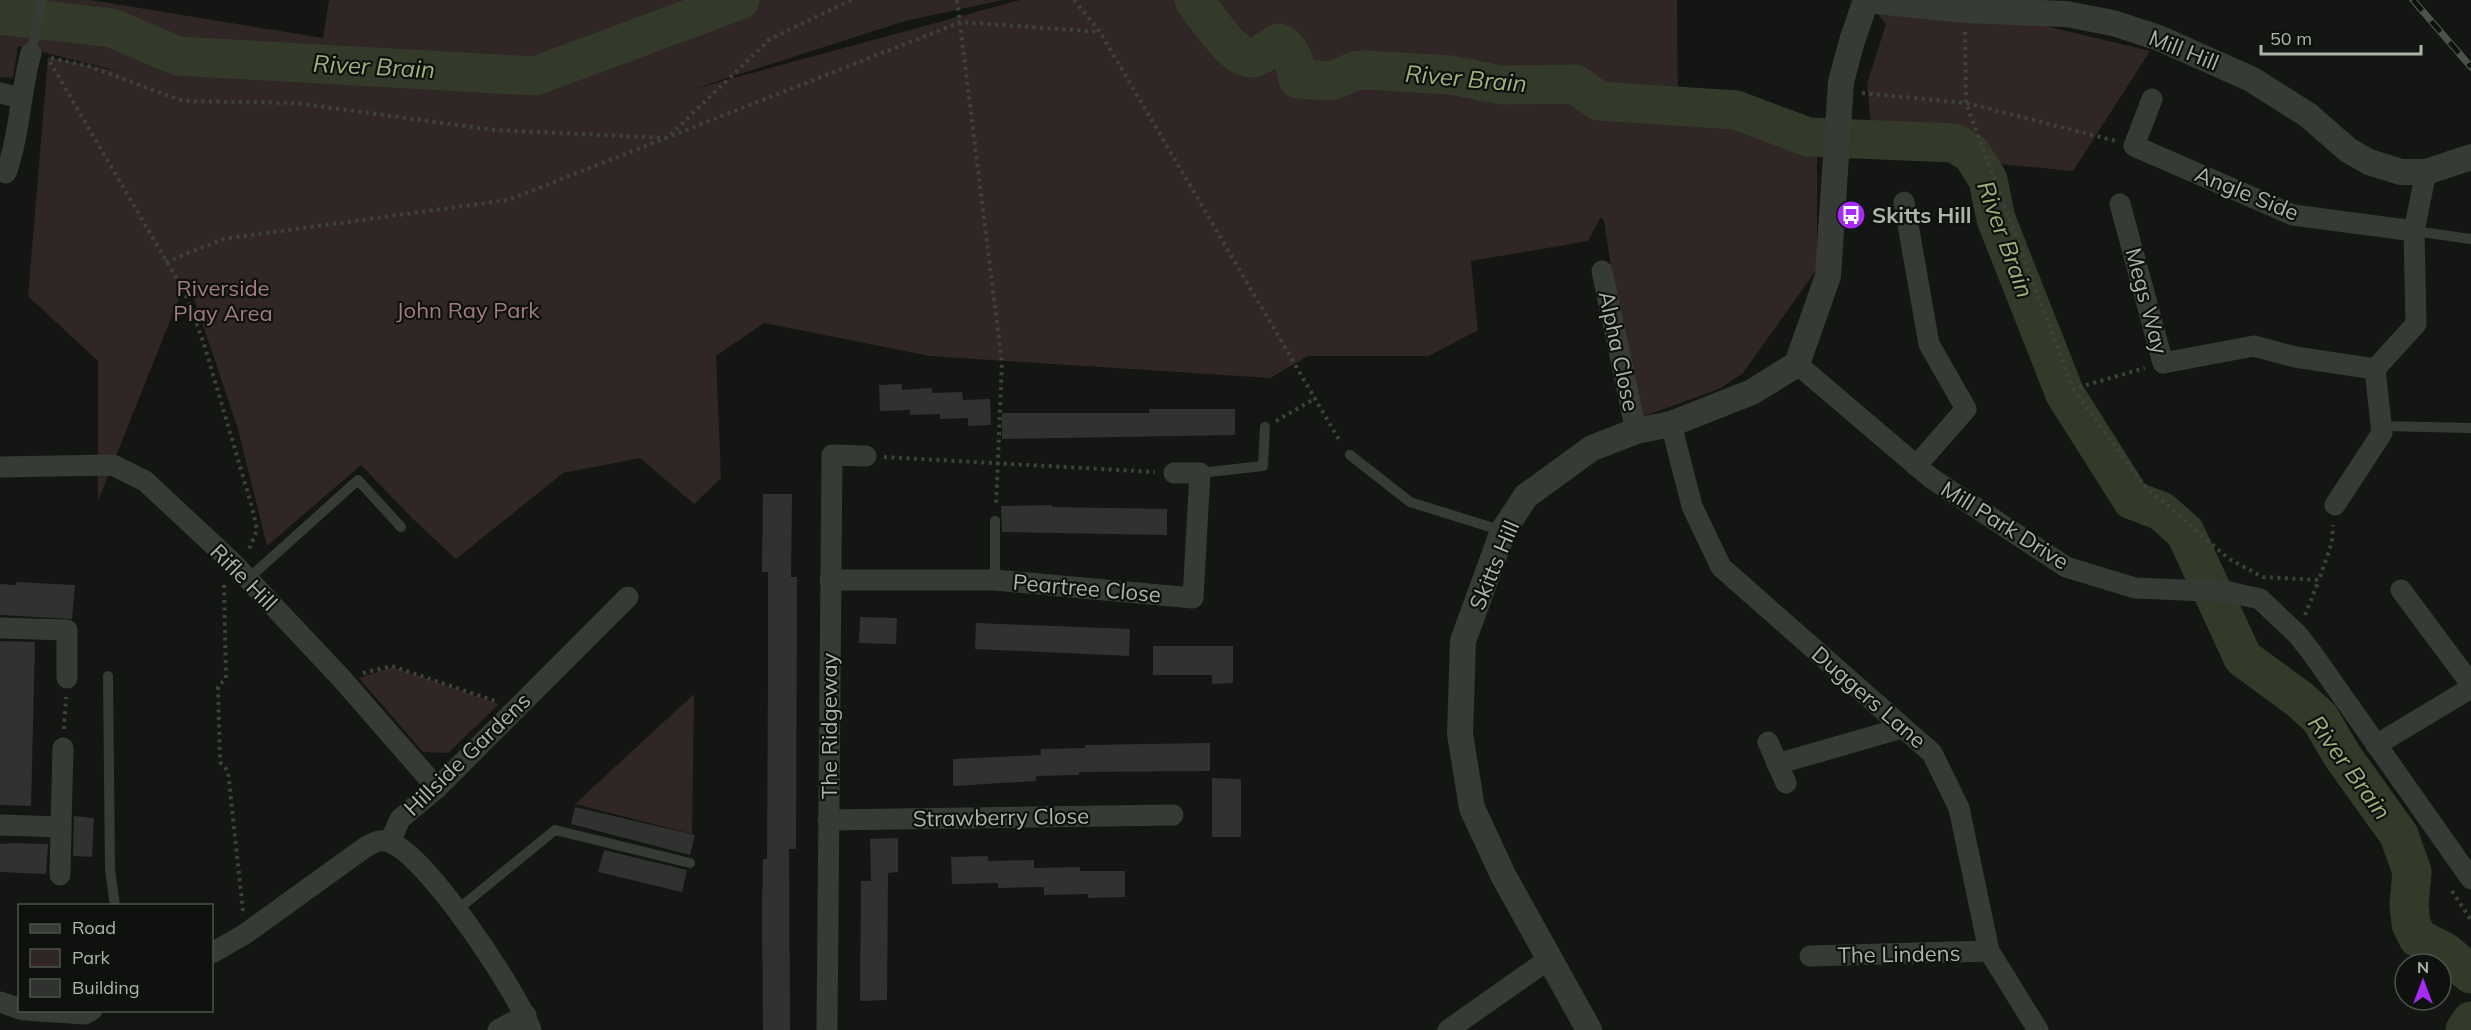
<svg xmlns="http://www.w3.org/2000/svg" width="2471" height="1030" font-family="Mulish,sans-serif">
<rect width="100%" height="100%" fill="#141614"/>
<!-- green -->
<g fill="#302626">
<polygon points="0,0 90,0 323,38 329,0 1003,0 905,21 690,90 1020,0 1677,0 1678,116 1699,117 1817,152 1817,269 1743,373 1721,388 1642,417 1624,353 1604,221 1601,217 1588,241 1471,261 1478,330 1429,356 1308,356 1270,378 930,356 764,323 716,356 721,478 694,504 640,458 563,473 456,559 413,519 361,465 267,546 238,429 187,278 98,501 98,361 28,296 48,57 126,73 18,46 13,78 0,77"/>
<polygon points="1866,0 2046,26 2150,51 2073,171 1978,162 1949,129 1871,125 1867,84 1886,24"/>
<polygon points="393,667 499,704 448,753 423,752 359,678"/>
<polygon points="694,694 692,834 575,804"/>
</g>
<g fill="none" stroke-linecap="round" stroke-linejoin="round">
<!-- river -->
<g stroke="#333a2a" stroke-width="39">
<path d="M 1194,0 C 1204,13 1233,58 1250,58 C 1259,58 1271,47 1279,43 C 1293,50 1295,65 1298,79 L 1331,81 L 1355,71 L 1365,70 L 1451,75 L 1501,85 L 1575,84 L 1599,101 L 1736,110 L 1808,137 L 1954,143 L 1972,154 L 1988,180 L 1996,219 L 2065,394 L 2132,500 L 2161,511 L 2185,532 L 2243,658 L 2299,699 L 2320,718 L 2343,757 L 2399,835 L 2412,872 L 2409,905 L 2411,924 L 2418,938 L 2445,952 L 2471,974"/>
<polyline points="0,15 112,28 178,56 535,76 740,0"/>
<polyline points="2465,1030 2471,1021"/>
</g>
</g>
<!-- building -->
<g fill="#2f322f">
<polygon points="902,384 902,390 932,388 932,393 962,392 963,400 990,399 991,425 968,426 968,418 940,419 940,414 910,415 910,410 880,411 879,385"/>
<polygon points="1149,409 1235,409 1235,435 1002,439 1002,413 1149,413"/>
<polygon points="763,494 792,494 791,577 797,577 796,849 789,849 790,1030 763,1030 762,910 763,859 767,859 768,679 768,572 762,572"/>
<polygon points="1052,505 1052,507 1167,509 1167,535 1002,532 1001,506"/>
<polygon points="16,582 75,585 72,619 0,615 0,584 16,585"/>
<polygon points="860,617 897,618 896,644 859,643"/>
<polygon points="976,623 1130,629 1129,656 975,649"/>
<polygon points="0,641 35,642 31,806 0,805"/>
<polygon points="1153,646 1233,646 1233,683 1212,684 1212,675 1153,675"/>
<polygon points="1210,743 1210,771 1079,772 1079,775 1036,776 1036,781 953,786 953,759 1041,755 1041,749 1085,748 1085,745"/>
<polygon points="1212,778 1241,779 1241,837 1212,837"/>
<polygon points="575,807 695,835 690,855 571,824"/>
<polygon points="74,816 94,818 92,857 73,856"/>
<polygon points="898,838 898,872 888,873 887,1000 860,1001 861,881 871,881 870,839"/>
<polygon points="14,843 48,844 46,874 0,872 0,844"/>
<polygon points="604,850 687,870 682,892 598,872"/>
<polygon points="988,856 988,861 1034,860 1034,868 1080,867 1080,871 1125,871 1125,897 1088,898 1088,894 1044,895 1044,887 998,888 998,883 952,884 951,857"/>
</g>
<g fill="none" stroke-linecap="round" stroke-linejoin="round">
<!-- path -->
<g stroke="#3d423b" stroke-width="4" stroke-dasharray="3 4.5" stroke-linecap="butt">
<polyline points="957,0 1002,363 996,506"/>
<polyline points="1074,0 1100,32 1341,443"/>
<polyline points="1965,32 1966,103 2073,389 2145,368"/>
<polyline points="51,58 88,66 183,101 295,103 494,130 667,138 770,39 851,0"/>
<polyline points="50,62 185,293 204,344 252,507 257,530 248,552"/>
<polyline points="1862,93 1966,103 2116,141"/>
<polyline points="166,262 223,239 508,200 961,22 1100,32"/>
<polyline points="2073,389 2144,485 2229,559 2263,577 2319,580 2332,542 2333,525"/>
<polyline points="1276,421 1316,398"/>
<polyline points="884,457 1155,472"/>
<polyline points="224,585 226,678 218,687 220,762 228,771 243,912"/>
<polyline points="2305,615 2319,580"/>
<polyline points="363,673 392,666 495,701"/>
<polyline points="64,729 66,697"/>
<polyline points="2452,891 2471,920"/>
</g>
<!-- service -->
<g stroke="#363b35" stroke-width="10">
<polyline points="31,53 42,0"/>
<polyline points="2414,231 2471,239"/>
<polyline points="2381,426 2471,428"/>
<polyline points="1350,455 1410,502 1503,531"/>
<polyline points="1200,473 1263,466 1265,427"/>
<polyline points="995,521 995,580"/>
<polyline points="248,579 358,480 401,527"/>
<polyline points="108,676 110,869 115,906"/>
<polyline points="456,911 555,830 690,863"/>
</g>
<!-- minor -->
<g stroke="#363b35" stroke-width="21">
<polyline points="0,93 21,98"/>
<polyline points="2152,99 2134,146 2293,215 2414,231"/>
<path d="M 6,173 C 20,134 20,93 31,53"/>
<polyline points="1904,202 1929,344 1966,409 1916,466"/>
<polyline points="2120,204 2163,363 2254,346 2295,357 2375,369"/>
<polyline points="1602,271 1636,431"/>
<polyline points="1797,364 1931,478 2066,567 2135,588 2229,592 2260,599 2297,634 2312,653 2471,879"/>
<polyline points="1671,424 1692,506 1721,567 1932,753 1959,808 1989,951 2038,1030"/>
<polyline points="0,467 113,465 145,481 233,563 342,679 437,788"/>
<polyline points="2335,505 2382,433 2375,369 2416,324 2414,231 2426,172"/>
<polyline points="830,580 995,580 1193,598 1200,473 1174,473"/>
<polyline points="2401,590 2471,684"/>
<polyline points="0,628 67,630 67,678"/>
<polyline points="1768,742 1786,783"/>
<polyline points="2376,745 2471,688"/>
<polyline points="1777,764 1902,728"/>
<polyline points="828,820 1173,815"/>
<polyline points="0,825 61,827 63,748"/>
<polyline points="390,842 400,819 437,788 628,597"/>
<polyline points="60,875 61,827"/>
<path d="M 212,953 L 245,934 L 367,846 C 375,842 380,839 389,842 C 426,854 517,991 531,1030"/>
<polyline points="1810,956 1989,951"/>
<polyline points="0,1002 20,1009"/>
<polyline points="25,1010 85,1014 92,1010"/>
<polyline points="498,1030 526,1015"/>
<polyline points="827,1030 832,455 866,456"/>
<polyline points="1448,1030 1549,959"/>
</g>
<!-- tertiary -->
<g stroke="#363b35" stroke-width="26">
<polyline points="1866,0 1965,10 2066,14 2113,23 2159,38 2251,79 2308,115 2348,150 2369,162 2401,172 2426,172 2471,157"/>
<polyline points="1589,1030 1503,875 1472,808 1460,734 1463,641 1503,531 1526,496 1592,448 1636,431 1671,424 1752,392 1797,364 1828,276 1841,82 1852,41 1866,0"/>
</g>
<!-- rail casing -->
<g stroke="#4c524a" stroke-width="7">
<polyline id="rail" points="2413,0 2471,67"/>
</g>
<!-- rail -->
<use href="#rail" stroke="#0f110f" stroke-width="4.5" stroke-dasharray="14" stroke-linecap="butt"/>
</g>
<!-- icons -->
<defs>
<g id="bus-disc" transform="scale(1.5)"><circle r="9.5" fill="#a62cf5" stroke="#0f110f"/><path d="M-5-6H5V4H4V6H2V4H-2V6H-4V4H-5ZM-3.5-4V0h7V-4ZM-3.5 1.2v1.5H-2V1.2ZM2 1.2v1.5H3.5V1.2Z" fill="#fff"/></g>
</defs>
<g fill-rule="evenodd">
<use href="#bus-disc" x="1851" y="215"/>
</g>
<g text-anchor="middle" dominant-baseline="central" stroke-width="4.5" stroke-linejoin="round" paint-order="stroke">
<!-- street labels -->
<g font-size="22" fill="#abb6a5" stroke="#0f110f">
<text transform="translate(2184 50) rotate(22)">Mill Hill</text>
<text transform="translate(2247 193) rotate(22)">Angle Side</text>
<text transform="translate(2147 301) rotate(75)">Megs Way</text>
<text transform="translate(1619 351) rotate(78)">Alpha Close</text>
<text transform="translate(2005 525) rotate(32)">Mill Park Drive</text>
<text transform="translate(1494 565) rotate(-67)">Skitts Hill</text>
<text transform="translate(244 577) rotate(45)">Rifle Hill</text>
<text transform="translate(1087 588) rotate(5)">Peartree Close</text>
<text transform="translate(1869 697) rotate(41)">Duggers Lane</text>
<text transform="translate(829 726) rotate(-90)">The Ridgeway</text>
<text transform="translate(467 754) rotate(-44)">Hillside Gardens</text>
<text transform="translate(1001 817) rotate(-1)">Strawberry Close</text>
<text transform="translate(1899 954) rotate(-1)">The Lindens</text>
</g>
<!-- poi labels -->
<g font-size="22" font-weight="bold" fill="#abb6a5" stroke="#0f110f" text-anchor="start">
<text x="1872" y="215">Skitts Hill</text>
</g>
<!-- park labels -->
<g font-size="22" fill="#a27c7c" stroke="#0f110f">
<text x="223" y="288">Riverside<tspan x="223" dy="25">Play Area</tspan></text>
<text x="468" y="310">John Ray Park</text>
</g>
<!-- water labels -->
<g font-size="24" font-style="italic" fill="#9cb27b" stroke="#0f110f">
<text transform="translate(374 66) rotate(3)">River Brain</text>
<text transform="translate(1466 78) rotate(5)">River Brain</text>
<text transform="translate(2006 239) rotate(70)">River Brain</text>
<text transform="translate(2350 767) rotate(54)">River Brain</text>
</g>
</g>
<!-- legend -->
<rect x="18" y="904" width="195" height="108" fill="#0f110f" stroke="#4d534b" stroke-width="1.5"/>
<rect x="30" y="924" width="30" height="9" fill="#363b35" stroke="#4d534b" stroke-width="1.5"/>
<text x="72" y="934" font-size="18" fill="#abb6a5">Road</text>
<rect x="30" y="949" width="30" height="18" fill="#302626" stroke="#4d534b" stroke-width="1.5"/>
<text x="72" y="964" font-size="18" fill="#abb6a5">Park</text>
<rect x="30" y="979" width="30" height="18" fill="#2f322f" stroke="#4d534b" stroke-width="1.5"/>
<text x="72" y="994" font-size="18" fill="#abb6a5">Building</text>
<!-- north arrow -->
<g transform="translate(2423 982)"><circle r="28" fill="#0f110f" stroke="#4d534b" stroke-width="1.5"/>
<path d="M0-4.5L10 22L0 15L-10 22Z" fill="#a62cf5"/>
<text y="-9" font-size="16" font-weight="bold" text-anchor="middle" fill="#abb6a5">N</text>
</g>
<!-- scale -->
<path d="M2261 45v9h160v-9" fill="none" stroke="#abb6a5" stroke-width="3"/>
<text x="2270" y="45" font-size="18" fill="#abb6a5" stroke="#0f110f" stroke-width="4.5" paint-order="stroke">50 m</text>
</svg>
